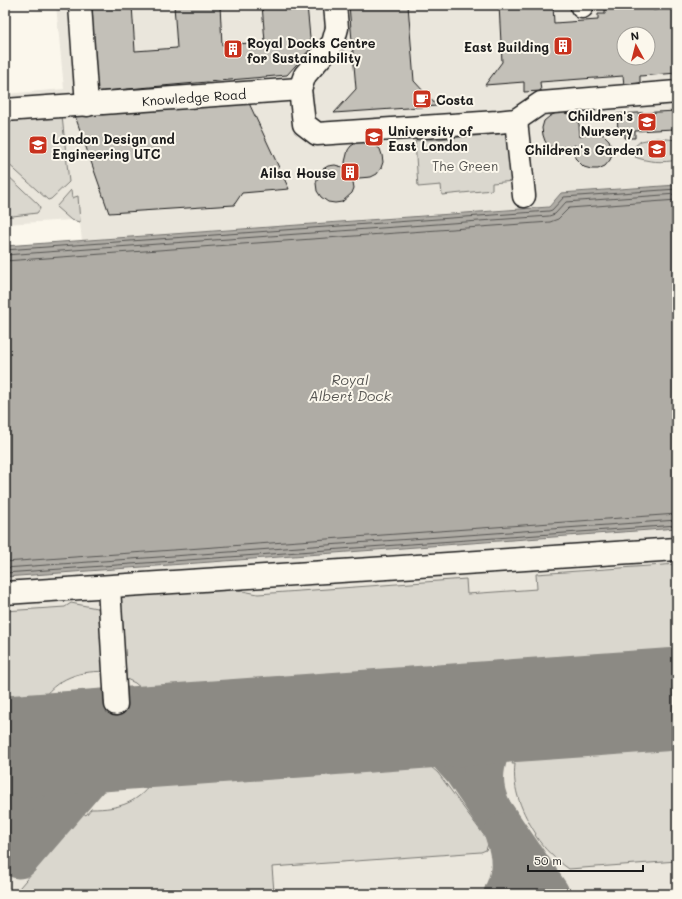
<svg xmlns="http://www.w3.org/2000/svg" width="682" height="899" font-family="Mali,sans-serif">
<rect width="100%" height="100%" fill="#fbf7ec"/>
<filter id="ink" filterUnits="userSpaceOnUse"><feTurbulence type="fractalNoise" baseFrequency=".025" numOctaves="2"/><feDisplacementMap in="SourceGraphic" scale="8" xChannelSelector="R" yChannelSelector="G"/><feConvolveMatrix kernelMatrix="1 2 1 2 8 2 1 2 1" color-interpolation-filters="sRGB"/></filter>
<g filter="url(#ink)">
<!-- built -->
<g fill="#eae6dc" fill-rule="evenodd">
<path d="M 56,5 L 677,5 L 677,185 L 561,193 L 549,207 L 82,241 L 80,223 L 71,220 L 5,224 L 5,94 L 64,89 ZM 624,34 L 648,34 L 648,58 L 624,58 Z"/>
<polygon points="677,528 677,894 5,894 5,577"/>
</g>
<!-- green -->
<g fill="#dad7ce" stroke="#7b7a75">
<polygon points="62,116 69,182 51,199 48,200 5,161 5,120"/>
<polygon points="510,133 514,181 492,183 492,190 442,195 441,185 418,187 415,141"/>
<path d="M 657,138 L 677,140 L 677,160 C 663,163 648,162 635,157 L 638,152 L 635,146 L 641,141 Z"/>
<polygon points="5,173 39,205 40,209 37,213 5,217"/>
<polygon points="71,190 72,198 78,196 80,222 71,220 56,207"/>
<polygon points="677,564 677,656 149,695 135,683 118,675 118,596 222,587 258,594 466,579 467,594 537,589 536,574"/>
<path d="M 71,603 L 107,610 L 110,672 C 82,669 55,678 40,703 L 5,705 L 5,611 L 65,607 Z"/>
<path d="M 677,742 L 677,861 L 569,869 C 555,859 544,849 535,835 L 536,834 C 522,812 512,790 515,764 L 512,764 L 517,753 Z"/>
<path d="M 410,759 L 420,761 L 430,766 L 438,773 L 486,838 L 488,844 L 486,850 L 481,852 L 272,867 L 274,892 L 239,894 L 14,894 L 83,813 L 86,815 L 91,809 C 120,809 139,803 155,778 Z"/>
</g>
<!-- water -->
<polygon fill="#afaca5" stroke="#74726e" points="677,185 677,528 5,577 5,246 549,207 561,193"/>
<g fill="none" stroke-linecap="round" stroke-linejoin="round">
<!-- shore -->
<g stroke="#575653" stroke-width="1">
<polyline points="5,250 549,211 552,210 564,197 677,189"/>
<polyline points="5,255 549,216 555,214 566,202 677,194"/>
<polyline points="5,261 550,222 558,219 569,208 677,200"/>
<polyline points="5,562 677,514"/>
<polyline points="5,568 677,520"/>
<polyline points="5,573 677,525"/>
</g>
<!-- taxiway -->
<g stroke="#8c8a84" stroke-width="41">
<polyline points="370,721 399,725 412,729 424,734 446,750 463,769 549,894"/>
<path d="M 5,768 C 9,772 15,776 18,781 C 33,803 32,836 19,858"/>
<path d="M 491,809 C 477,782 483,747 507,727 C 518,717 532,713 545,708"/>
<path d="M 20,857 L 101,763 C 120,746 131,742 156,736"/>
<path d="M 504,894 C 514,872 513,856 505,833"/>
</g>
<!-- runway -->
<polyline stroke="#8c8a84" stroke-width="103" points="5,747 677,699"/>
</g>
<!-- building -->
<g fill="#c3c0b8" stroke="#1c1c1c" fill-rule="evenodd">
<polygon points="87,5 132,5 135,51 177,48 174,5 220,5 222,45 265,42 262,5 307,5 311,48 287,75 94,92"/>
<polygon points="349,5 408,5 414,81 437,106 334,113 356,89"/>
<path d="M 499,5 L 553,5 L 554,23 L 598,20 L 598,14 L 605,14 L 605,8 L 613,7 L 613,5 L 653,5 L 653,10 L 677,8 L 677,73 L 640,76 L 640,83 L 624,85 L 623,76 L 540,82 L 541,91 L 524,92 L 524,82 L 485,85 L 502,62 ZM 624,34 L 648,34 L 648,58 L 624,58 Z"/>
<polygon points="248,101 289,189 242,193 234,205 109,213 74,113"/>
<polygon points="677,111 677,140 675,141 674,129 635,131 635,138 625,138 625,132 618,132 617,114"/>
<polygon points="563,112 570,115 575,119 579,124 580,137 586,133 592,132 604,135 609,140 611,146 612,154 610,160 605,166 598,169 591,169 584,167 575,158 575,145 569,149 555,149 549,146 545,141 543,135 542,128 544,121 550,116 556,113"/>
<polygon points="359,141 367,141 374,144 380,149 382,155 383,162 381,168 377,174 371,177 359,178 352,176 354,188 352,193 342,202 335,203 328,202 321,197 317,191 316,183 318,176 323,169 328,166 335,165 346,168 345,162 348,150 351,146"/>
</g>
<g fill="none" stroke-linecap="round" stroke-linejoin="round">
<!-- minor casing -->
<g stroke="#1c1c1c" stroke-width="25">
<g id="minor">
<polyline points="80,5 87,105"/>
<polyline points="335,5 337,28 333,43 305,75 300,89 304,124 317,134 497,122 516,120 541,103 677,92"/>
<polyline points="582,5 582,7"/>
<polyline points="5,110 300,89"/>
<polyline points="516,120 524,196"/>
<polyline points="109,587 116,704"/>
<polyline points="5,593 677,549"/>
</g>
</g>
<!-- minor -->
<use href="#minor" stroke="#fbf7ec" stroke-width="22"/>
</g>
</g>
<!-- icons -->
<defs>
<g id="building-square" transform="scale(1)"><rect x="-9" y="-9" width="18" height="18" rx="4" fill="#c8321e" stroke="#fbf7ec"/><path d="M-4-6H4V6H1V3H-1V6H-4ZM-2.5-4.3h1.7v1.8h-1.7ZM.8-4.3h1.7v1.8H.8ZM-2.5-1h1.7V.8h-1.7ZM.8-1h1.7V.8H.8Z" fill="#fff"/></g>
<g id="cafe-square" transform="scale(1)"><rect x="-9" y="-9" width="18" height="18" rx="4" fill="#c8321e" stroke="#fbf7ec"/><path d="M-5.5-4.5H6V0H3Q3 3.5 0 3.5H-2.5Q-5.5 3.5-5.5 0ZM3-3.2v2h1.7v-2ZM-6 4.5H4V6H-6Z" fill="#fff"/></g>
<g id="school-square" transform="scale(1)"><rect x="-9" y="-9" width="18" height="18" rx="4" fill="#c8321e" stroke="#fbf7ec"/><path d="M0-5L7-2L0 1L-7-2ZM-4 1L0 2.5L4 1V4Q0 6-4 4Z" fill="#fff"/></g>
<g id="university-square" transform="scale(1)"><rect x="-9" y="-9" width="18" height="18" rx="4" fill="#c8321e" stroke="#fbf7ec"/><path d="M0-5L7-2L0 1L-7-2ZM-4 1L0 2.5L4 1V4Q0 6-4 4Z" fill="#fff"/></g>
</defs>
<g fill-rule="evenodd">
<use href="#building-square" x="563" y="46"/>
<use href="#building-square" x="233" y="49"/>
<use href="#cafe-square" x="422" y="99"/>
<use href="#school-square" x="647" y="122"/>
<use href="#university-square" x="374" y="137"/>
<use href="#school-square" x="38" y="145"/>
<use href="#school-square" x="657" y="149"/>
<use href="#building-square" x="350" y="172"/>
</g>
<g text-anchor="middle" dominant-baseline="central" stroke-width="4" stroke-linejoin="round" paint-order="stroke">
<!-- poi labels -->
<g font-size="13" font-weight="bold" fill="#1c1c1c" stroke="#fbf7ec" text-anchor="start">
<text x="247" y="42">Royal Docks Centre<tspan x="247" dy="15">for Sustainability</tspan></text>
<text x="549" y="46" text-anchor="end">East Building</text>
<text x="436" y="99">Costa</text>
<text x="633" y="115" text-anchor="end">Children's<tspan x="633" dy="15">Nursery</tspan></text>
<text x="388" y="130">University of<tspan x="388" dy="15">East London</tspan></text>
<text x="52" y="138">London Design and<tspan x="52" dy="15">Engineering UTC</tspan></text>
<text x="643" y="149" text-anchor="end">Children's Garden</text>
<text x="336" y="172" text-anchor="end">Ailsa House</text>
</g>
<!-- street labels -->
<g font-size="13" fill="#1c1c1c" stroke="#fbf7ec">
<text transform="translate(194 97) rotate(-4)">Knowledge Road</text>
</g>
<!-- park labels -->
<g font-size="13" fill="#555451" stroke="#fbf7ec">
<text x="465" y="165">The Green</text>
</g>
<!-- water labels -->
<g font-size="14" font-style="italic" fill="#575653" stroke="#fbf7ec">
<text x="350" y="379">Royal<tspan x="350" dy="16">Albert Dock</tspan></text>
</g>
</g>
<!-- margin -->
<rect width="682" height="899" fill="none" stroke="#fbf7ec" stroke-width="20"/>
<rect x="10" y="10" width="662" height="879" fill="none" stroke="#1c1c1c" stroke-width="1.5" filter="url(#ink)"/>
<!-- north arrow -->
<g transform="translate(636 46) rotate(353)"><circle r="19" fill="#fbf7ec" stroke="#a29f99"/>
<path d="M0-3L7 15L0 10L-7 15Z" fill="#c8321e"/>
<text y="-6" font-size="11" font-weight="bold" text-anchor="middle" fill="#1c1c1c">N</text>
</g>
<!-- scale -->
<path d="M528 865v6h115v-6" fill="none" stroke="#1c1c1c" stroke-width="2"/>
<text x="534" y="865" font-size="12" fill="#1c1c1c" stroke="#fbf7ec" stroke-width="3" paint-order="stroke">50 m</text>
</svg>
